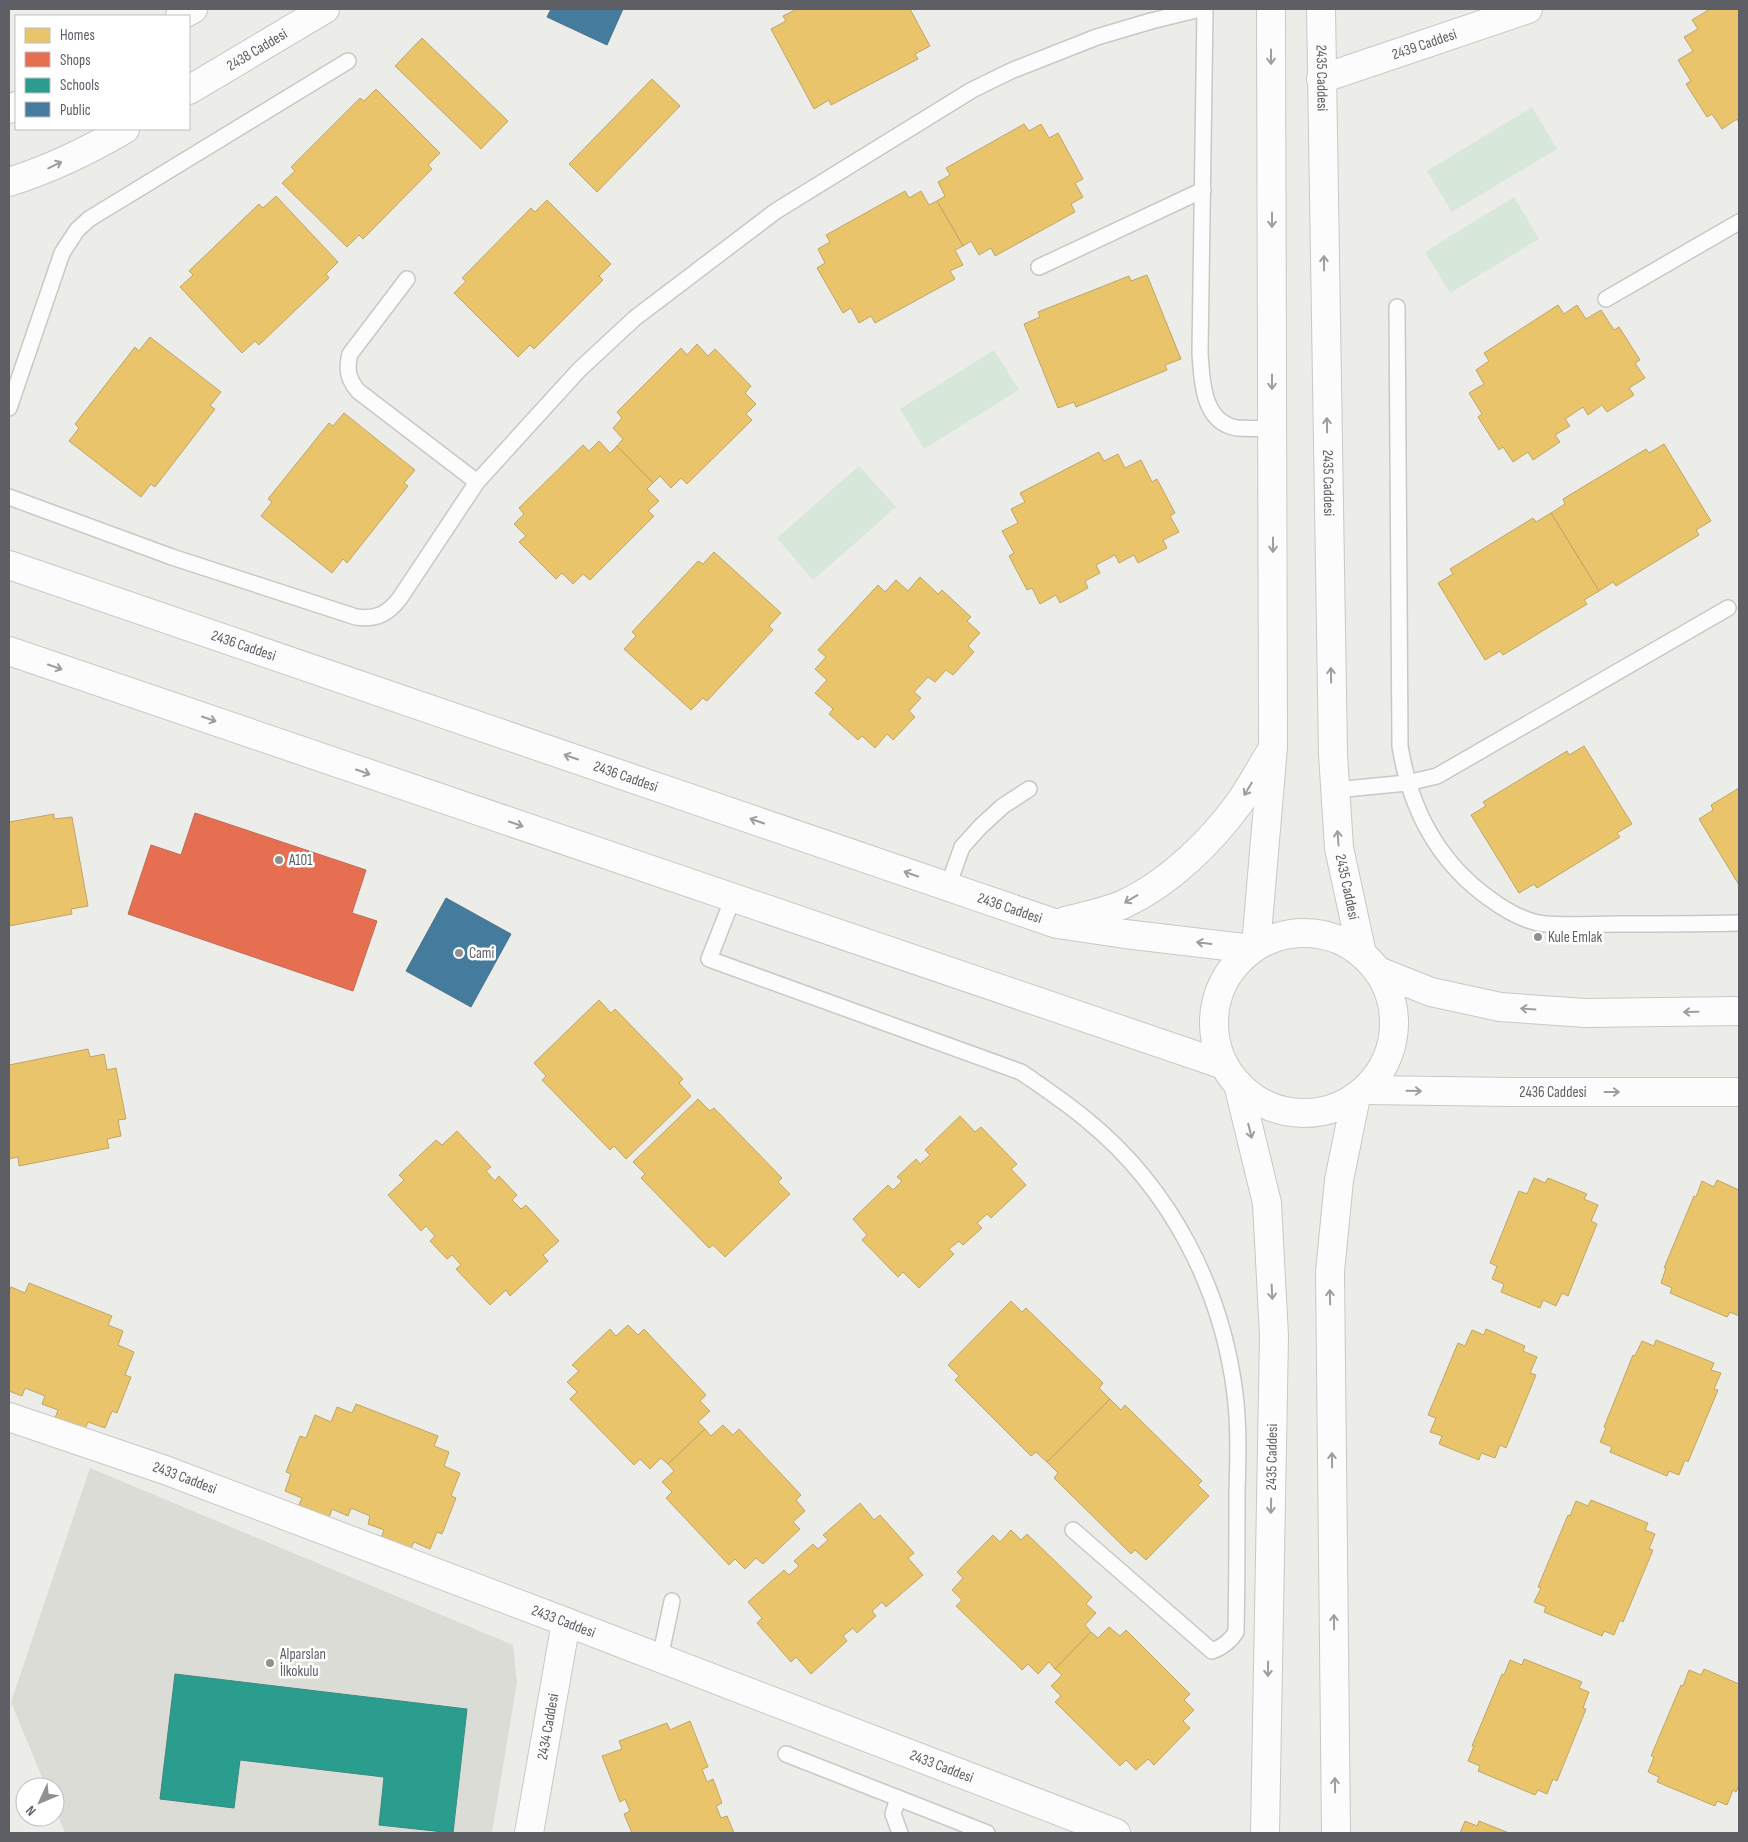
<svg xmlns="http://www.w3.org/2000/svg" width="1748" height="1842" font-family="'Sofia Sans Condensed',sans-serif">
<rect width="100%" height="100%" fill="#ecece8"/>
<!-- education -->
<polygon fill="#dcdcd6" points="90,1468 513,1645 517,1682 492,1833 65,1833 55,1808 55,1787 46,1787 11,1702"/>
<!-- green -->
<g fill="#d7e7da">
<polygon points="1532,107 1557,149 1452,212 1427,171"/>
<polygon points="1514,197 1539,239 1450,293 1425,252"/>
<polygon points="994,350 1019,390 924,449 900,409"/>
<polygon points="859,466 896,507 813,580 777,538"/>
</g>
<!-- homes -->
<g fill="#e9c46a" stroke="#bfa668">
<polygon points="797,9 910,9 930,46 915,54 918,59 831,105 829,100 814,109 771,29 786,21 783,16"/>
<polygon points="1710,9 1739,9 1739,123 1737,119 1722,129 1712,114 1707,117 1686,84 1691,81 1678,60 1693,51 1684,37 1698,29 1692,20"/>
<polygon points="422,38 508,121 481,149 395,66"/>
<polygon points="652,79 680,106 597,192 569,164"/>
<polygon points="376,89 440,153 428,165 432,169 363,239 359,235 347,247 282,183 295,171 291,167 360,98 364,101"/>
<polygon points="1024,124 1029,131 1041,124 1049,138 1058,133 1083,179 1075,183 1083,197 1071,204 1075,212 995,256 991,248 979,255 971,241 963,246 937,201 945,196 938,182 950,175 946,168"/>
<polygon points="905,191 909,198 921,191 929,205 937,201 963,246 955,250 963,265 950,271 955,279 875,323 871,316 859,323 851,308 843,313 817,268 825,263 818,249 830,242 826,235"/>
<polygon points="276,196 338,262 326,274 329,278 259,345 255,341 242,353 180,287 193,275 189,271 259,204 263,208"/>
<polygon points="547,200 611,264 599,276 603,280 534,349 530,345 518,357 454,293 466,281 462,278 531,208 535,212"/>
<polygon points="1147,275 1181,359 1165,365 1167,370 1076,407 1074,402 1058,408 1024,324 1040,317 1038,312 1129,276 1131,281"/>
<polygon points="1558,305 1564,314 1577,305 1586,319 1601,310 1614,330 1619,327 1640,360 1635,363 1645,378 1629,388 1634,395 1607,412 1602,405 1588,415 1583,407 1565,419 1570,426 1555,435 1560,442 1533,460 1528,452 1513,462 1503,447 1499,450 1478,417 1482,414 1469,393 1484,384 1476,370 1489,361 1484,353"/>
<polygon points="150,337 221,392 210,406 215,409 155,487 151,484 141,497 69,441 79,428 75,424 135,347 139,351"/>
<polygon points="697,344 708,356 715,349 751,386 745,393 756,404 746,414 752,420 687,484 681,478 671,488 660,476 653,483 617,446 623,439 613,428 622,418 617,412 681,348 687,355"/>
<polygon points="344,413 415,470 404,483 408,486 347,563 343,559 332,573 261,516 272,502 268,499 329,423 333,426"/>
<polygon points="599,441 610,453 617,446 653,483 647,489 659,501 648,511 654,516 590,580 583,574 573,584 562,573 556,579 519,542 526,536 514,524 524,514 519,508 583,445 589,451"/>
<polygon points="1664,444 1711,521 1696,530 1699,535 1616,586 1613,582 1599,591 1551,513 1565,504 1563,499 1646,449 1649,453"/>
<polygon points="1099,452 1104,461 1118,454 1125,468 1141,460 1152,482 1157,479 1175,513 1170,516 1179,532 1163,540 1167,548 1138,563 1134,555 1119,563 1115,555 1096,565 1100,573 1085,581 1088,588 1060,603 1056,595 1040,604 1032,588 1027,590 1009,556 1014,553 1002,531 1018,523 1011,509 1025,502 1020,493"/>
<polygon points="1551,513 1599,591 1584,600 1587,604 1503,655 1500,651 1485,660 1438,583 1453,574 1450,569 1533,518 1536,522"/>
<polygon points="714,552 781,613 769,626 773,630 707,701 703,698 691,710 624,649 636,636 632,632 698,561 703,564"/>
<polygon points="920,577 938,594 942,590 971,617 967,621 980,633 968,646 974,652 953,675 946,670 935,682 928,677 914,692 921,698 909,711 915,717 893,740 887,734 875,748 862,736 858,740 829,714 833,709 815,693 827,680 815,669 826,657 818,650 878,585 885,592 896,580 908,591"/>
<polygon points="1584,746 1632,824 1617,833 1620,837 1537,888 1534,884 1519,893 1471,815 1486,806 1483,802 1567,751 1569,755"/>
<polygon points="1739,788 1739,885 1699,819 1713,810 1711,805"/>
<polygon points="54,814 54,819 72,817 88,906 71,909 72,914 9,926 9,822"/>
<polygon points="599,1000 611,1013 615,1009 683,1079 679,1083 691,1096 626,1159 614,1146 610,1150 542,1080 546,1076 534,1063"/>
<polygon points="88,1049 90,1057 104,1054 107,1070 116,1068 126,1119 118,1120 121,1136 107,1139 109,1148 19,1166 18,1157 9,1159 9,1065"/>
<polygon points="698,1099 710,1111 714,1108 782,1178 778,1182 790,1194 725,1257 713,1245 709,1248 641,1178 645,1174 633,1162"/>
<polygon points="960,1116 975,1132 981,1127 1017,1164 1011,1169 1026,1185 991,1218 987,1214 977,1223 982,1228 963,1245 959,1241 949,1249 954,1254 919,1288 903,1272 898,1277 862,1240 867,1235 853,1219 888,1185 893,1190 902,1181 897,1177 916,1159 920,1164 930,1155 925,1150"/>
<polygon points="457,1131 491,1167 486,1171 495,1181 499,1176 517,1195 512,1200 521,1209 526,1205 559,1241 543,1255 548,1261 510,1296 506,1290 490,1305 456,1269 461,1265 452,1255 447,1259 430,1241 435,1236 426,1226 421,1231 388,1195 404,1180 399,1175 436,1140 442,1145"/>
<polygon points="1534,1178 1545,1183 1548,1178 1587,1194 1584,1199 1598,1205 1591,1221 1597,1224 1568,1296 1562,1293 1556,1306 1543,1300 1540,1308 1501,1292 1504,1284 1492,1279 1497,1266 1490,1263 1519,1191 1527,1194"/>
<polygon points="1717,1180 1739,1190 1739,1316 1730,1312 1727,1317 1670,1293 1672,1288 1661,1283 1666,1268 1664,1268 1694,1196 1696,1197 1702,1181 1714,1187"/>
<polygon points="29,1283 112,1316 108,1325 123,1331 118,1345 134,1352 125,1375 131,1377 117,1413 112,1411 105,1428 88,1422 85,1429 55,1418 58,1410 42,1404 45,1396 25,1388 22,1396 9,1391 9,1292 11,1287 25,1293"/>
<polygon points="1011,1301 1022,1312 1026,1308 1103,1383 1099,1388 1110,1399 1047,1462 1036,1452 1031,1456 955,1380 959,1376 948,1365"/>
<polygon points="628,1325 638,1335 644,1329 706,1395 700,1401 710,1411 698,1422 705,1429 668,1464 661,1458 650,1469 640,1459 634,1465 570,1399 577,1392 567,1382 579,1371 572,1365 610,1329 616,1336"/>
<polygon points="1486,1329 1525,1346 1523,1351 1537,1357 1530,1373 1536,1375 1506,1448 1500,1445 1495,1458 1481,1453 1479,1460 1439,1444 1442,1436 1430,1432 1436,1418 1428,1415 1458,1343 1465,1346 1472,1330 1484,1335"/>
<polygon points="1656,1340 1714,1363 1711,1370 1721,1373 1714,1389 1718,1390 1688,1462 1685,1460 1679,1475 1669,1471 1667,1476 1610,1452 1612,1447 1600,1442 1606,1428 1604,1427 1633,1355 1635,1356 1642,1341 1654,1346"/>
<polygon points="1110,1399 1121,1410 1125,1405 1202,1481 1198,1485 1209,1496 1146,1560 1135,1550 1131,1554 1054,1478 1058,1473 1047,1462"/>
<polygon points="356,1404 438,1436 434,1446 449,1452 444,1466 460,1473 451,1496 456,1498 442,1534 437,1532 430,1549 414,1542 410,1550 381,1538 384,1530 368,1524 370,1516 351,1508 348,1516 332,1509 329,1518 299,1505 302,1498 285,1491 291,1474 286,1472 300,1436 306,1438 315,1415 331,1422 337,1407 352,1413"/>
<polygon points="723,1425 733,1435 739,1429 801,1495 796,1500 805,1511 793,1522 800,1529 763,1564 756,1558 745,1569 735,1559 729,1565 666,1498 672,1492 662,1482 674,1471 668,1464 705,1429 711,1436"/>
<polygon points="1591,1500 1648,1523 1645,1530 1655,1534 1649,1549 1653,1550 1623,1622 1620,1620 1614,1635 1604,1631 1602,1636 1544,1612 1546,1607 1534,1602 1541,1588 1538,1587 1568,1515 1570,1516 1576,1501 1588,1506"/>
<polygon points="860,1503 874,1520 880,1515 914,1553 908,1558 923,1575 886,1607 882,1602 872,1611 876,1616 857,1633 853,1628 843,1636 847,1641 811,1674 796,1657 791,1662 757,1623 762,1618 748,1602 784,1570 789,1575 799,1566 794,1561 813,1544 818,1549 828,1540 823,1535"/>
<polygon points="1011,1530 1021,1540 1027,1534 1092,1597 1086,1604 1096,1613 1085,1625 1091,1632 1055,1669 1049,1662 1038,1674 1028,1664 1022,1670 956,1606 962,1600 952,1590 963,1578 957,1572 993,1535 1000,1542"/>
<polygon points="1109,1627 1120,1636 1126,1630 1190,1694 1184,1700 1194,1710 1183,1721 1190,1728 1154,1765 1148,1759 1136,1770 1126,1760 1120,1766 1055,1702 1061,1696 1051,1686 1062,1675 1055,1669 1091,1632 1098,1638"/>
<polygon points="1524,1659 1582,1682 1579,1688 1589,1692 1583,1708 1586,1709 1557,1781 1553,1779 1547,1794 1538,1790 1535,1795 1478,1771 1480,1766 1468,1761 1474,1746 1472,1746 1502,1674 1504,1675 1510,1660 1522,1665"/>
<polygon points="1704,1669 1739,1684 1739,1785 1736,1792 1733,1790 1727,1805 1717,1801 1715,1806 1657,1782 1659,1777 1648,1772 1654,1757 1651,1756 1681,1685 1683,1686 1689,1670 1701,1675"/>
<polygon points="690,1721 708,1767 702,1769 707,1782 713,1779 722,1803 716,1806 721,1818 727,1816 734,1833 632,1833 624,1814 630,1811 625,1799 620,1802 602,1756 622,1749 619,1741 667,1723 670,1730"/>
<polygon points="1465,1821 1477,1826 1479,1821 1509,1833 1460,1833"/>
</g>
<!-- shops -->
<polygon fill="#e76f51" stroke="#be6a57" points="195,813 366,870 352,913 377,921 353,991 128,914 151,845 181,855"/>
<!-- schools -->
<polygon fill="#2a9d8f" stroke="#3a8a82" points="175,1674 467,1709 453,1833 379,1825 384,1777 240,1760 234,1808 160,1799"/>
<!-- public -->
<g fill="#457b9d" stroke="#4c738c">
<polygon points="551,9 623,9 607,45 547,17"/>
<polygon points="446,898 511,934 471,1007 406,971"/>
</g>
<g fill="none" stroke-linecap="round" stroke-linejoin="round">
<!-- service casing -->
<g stroke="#c8c8c8" stroke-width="18">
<g id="service">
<path d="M 1205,9 L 1200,353 C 1202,380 1202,422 1237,428 C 1248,429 1261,428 1272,428"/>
<polyline points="1039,267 1203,190"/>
<path d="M 407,279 L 350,354 C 346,369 348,379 358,391 L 477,482"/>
<polyline points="1606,299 1739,222"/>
<path d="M 1397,307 L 1400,746 C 1410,808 1438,862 1490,899 C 1505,910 1526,922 1545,924 C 1569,926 1594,924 1617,924 C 1658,924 1699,924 1739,923"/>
<polyline points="9,408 62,253 77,230 89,219 348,61"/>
<path d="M 9,497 L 172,557 L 356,617 C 376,620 388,614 400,598 L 477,482 L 579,370 L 635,318 L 776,211 L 972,90 L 1013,70 L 1097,37 L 1151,21 L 1200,9"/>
<polyline points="1335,790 1407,783 1437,776 1728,608"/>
<polyline points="948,886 962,847 981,826 1003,806 1029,789"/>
<path d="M 733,898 L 709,959 L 1021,1072 C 1044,1088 1067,1103 1088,1121 C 1171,1189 1222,1289 1235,1394 C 1239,1426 1238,1460 1237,1492 C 1237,1539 1237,1586 1236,1632 C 1230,1642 1223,1647 1212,1651 L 1073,1530"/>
<polyline points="660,1658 672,1601"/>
<polyline points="786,1754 987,1833"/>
<polyline points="898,1798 893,1814 900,1833"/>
</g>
</g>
<!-- minor casing -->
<g stroke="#c8c8c8" stroke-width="30">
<g id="minor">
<path id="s1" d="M 1321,79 L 1528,9"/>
<path id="s2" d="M 9,1417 L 165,1470 L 566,1622 L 1116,1833"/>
<path id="s3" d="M 529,1833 L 566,1622"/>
</g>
</g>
<!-- tertiary casing -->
<g stroke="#c8c8c8" stroke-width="30">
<g id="tertiary">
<path id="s4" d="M 1321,9 L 1333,754 L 1339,848 L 1362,954"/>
<polyline points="180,16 193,9"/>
<path id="s5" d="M 189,90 L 325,9"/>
<polyline points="9,109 16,106"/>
<path d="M 9,182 C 50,169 88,151 125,129"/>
<path id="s6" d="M 9,565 L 1057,924 L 1125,934 L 1252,949"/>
<polyline points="9,651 1224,1065"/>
<path d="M 1065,921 C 1084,916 1106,912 1124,904 C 1169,883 1211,842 1240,802 C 1251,786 1260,769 1270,753"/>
<circle cx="1304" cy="1023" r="90"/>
<polyline points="1256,946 1273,747 1271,9"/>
<polyline points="1378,971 1431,992 1500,1007 1585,1013 1739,1011"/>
<polyline points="1238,1084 1267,1203 1274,1336 1265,1833"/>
<path id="s7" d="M 1365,1090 L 1514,1092 L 1739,1092"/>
<polyline points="1336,1833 1330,1272 1339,1180 1356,1097"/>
</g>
</g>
<!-- service -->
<use href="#service" stroke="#fcfcfc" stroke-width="15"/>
<!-- minor -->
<use href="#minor" stroke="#fcfcfc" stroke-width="28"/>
<!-- tertiary -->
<use href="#tertiary" stroke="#fcfcfc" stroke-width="28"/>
</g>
<!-- one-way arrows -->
<defs><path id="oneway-shaft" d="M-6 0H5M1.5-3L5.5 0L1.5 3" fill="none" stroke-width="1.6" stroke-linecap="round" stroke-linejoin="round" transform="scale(1.25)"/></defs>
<g stroke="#9d9ea1">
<use href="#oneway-shaft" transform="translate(1271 57) rotate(90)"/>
<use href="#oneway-shaft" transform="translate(55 165) rotate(-26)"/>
<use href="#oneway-shaft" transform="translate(1272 220) rotate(90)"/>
<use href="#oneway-shaft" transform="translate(1324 263) rotate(-91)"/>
<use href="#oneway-shaft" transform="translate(1272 382) rotate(90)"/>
<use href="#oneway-shaft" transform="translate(1327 425) rotate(-91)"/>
<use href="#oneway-shaft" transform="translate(1273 545) rotate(90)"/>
<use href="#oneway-shaft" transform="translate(55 667) rotate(19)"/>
<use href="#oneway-shaft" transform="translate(1331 675) rotate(-91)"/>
<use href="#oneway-shaft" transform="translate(209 719) rotate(19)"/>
<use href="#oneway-shaft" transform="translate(571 757) rotate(-161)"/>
<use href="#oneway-shaft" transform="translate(363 772) rotate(19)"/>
<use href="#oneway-shaft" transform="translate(1248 789) rotate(121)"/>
<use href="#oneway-shaft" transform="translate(757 821) rotate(-161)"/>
<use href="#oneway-shaft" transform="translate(516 824) rotate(19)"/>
<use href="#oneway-shaft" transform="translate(1338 838) rotate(-94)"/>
<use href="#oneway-shaft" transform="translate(911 874) rotate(-161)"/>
<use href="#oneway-shaft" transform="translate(1131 899) rotate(149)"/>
<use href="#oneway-shaft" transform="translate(1204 943) rotate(-173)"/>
<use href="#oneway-shaft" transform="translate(1528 1009) rotate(-176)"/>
<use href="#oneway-shaft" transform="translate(1691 1012) rotate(179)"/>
<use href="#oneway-shaft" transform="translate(1414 1091) rotate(1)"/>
<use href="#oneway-shaft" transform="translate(1612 1092)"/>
<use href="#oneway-shaft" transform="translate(1250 1131) rotate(76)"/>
<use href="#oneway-shaft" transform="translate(1272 1292) rotate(87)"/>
<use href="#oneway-shaft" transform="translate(1330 1297) rotate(-91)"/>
<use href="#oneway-shaft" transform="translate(1332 1460) rotate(-91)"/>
<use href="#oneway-shaft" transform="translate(1271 1506) rotate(91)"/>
<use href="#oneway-shaft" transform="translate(1334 1622) rotate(-91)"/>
<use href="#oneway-shaft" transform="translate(1268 1669) rotate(91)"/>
<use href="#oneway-shaft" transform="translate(1335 1785) rotate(-91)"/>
</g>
<!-- markers -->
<g fill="#909093" stroke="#fff" stroke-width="2">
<circle cx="279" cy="860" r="5"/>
<circle cx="1538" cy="937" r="5"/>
<circle cx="459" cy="953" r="5"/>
<circle cx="270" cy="1663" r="5"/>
</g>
<g text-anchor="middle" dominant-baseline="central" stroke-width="5" stroke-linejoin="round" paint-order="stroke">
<!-- street labels -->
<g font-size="15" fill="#5e5f65" stroke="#fff">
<text stroke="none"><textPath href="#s1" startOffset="109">2439 Caddesi</textPath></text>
<text stroke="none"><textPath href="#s5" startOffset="79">2438 Caddesi</textPath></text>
<text stroke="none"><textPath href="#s4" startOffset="69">2435 Caddesi</textPath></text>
<text stroke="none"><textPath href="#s4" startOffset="474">2435 Caddesi</textPath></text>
<text stroke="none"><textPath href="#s6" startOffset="248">2436 Caddesi</textPath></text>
<text stroke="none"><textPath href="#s6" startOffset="652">2436 Caddesi</textPath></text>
<text stroke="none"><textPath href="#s4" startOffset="879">2435 Caddesi</textPath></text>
<text stroke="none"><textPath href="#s6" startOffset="1058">2436 Caddesi</textPath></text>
<text stroke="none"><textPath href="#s7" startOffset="188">2436 Caddesi</textPath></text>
<text transform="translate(1272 1457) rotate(-89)">2435 Caddesi</text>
<text stroke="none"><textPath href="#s2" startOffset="186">2433 Caddesi</textPath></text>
<text stroke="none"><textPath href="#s2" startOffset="591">2433 Caddesi</textPath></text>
<text stroke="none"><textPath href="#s3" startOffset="108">2434 Caddesi</textPath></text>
<text stroke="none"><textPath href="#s2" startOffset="996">2433 Caddesi</textPath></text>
</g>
<!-- poi labels -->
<g font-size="15" fill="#5e5f65" stroke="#fff" text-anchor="start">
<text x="289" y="860">A101</text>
<text x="1548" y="937">Kule Emlak</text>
<text x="469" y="953">Cami</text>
<text x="280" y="1654">Alparslan<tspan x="280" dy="17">İlkokulu</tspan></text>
</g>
</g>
<!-- border -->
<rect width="1748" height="1842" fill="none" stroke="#5e5f65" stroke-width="20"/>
<!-- legend -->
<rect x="15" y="15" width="175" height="115" fill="#ffffff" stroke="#bfbfc1"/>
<rect x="25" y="28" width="25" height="15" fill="#e9c46a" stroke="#bfbfc1"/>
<text x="60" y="40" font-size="15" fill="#5e5f65">Homes</text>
<rect x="25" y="52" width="25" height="15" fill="#e76f51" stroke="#bfbfc1"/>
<text x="60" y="65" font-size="15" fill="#5e5f65">Shops</text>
<rect x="25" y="78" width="25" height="15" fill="#2a9d8f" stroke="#bfbfc1"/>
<text x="60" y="90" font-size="15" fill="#5e5f65">Schools</text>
<rect x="25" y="102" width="25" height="15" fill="#457b9d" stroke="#bfbfc1"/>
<text x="60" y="115" font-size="15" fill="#5e5f65">Public</text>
<!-- north arrow -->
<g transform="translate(40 1802) rotate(226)"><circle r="24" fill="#ffffff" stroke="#bfbfc1"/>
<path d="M0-4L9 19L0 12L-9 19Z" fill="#909093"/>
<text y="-8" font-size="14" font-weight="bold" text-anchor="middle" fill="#5e5f65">N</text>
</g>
</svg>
